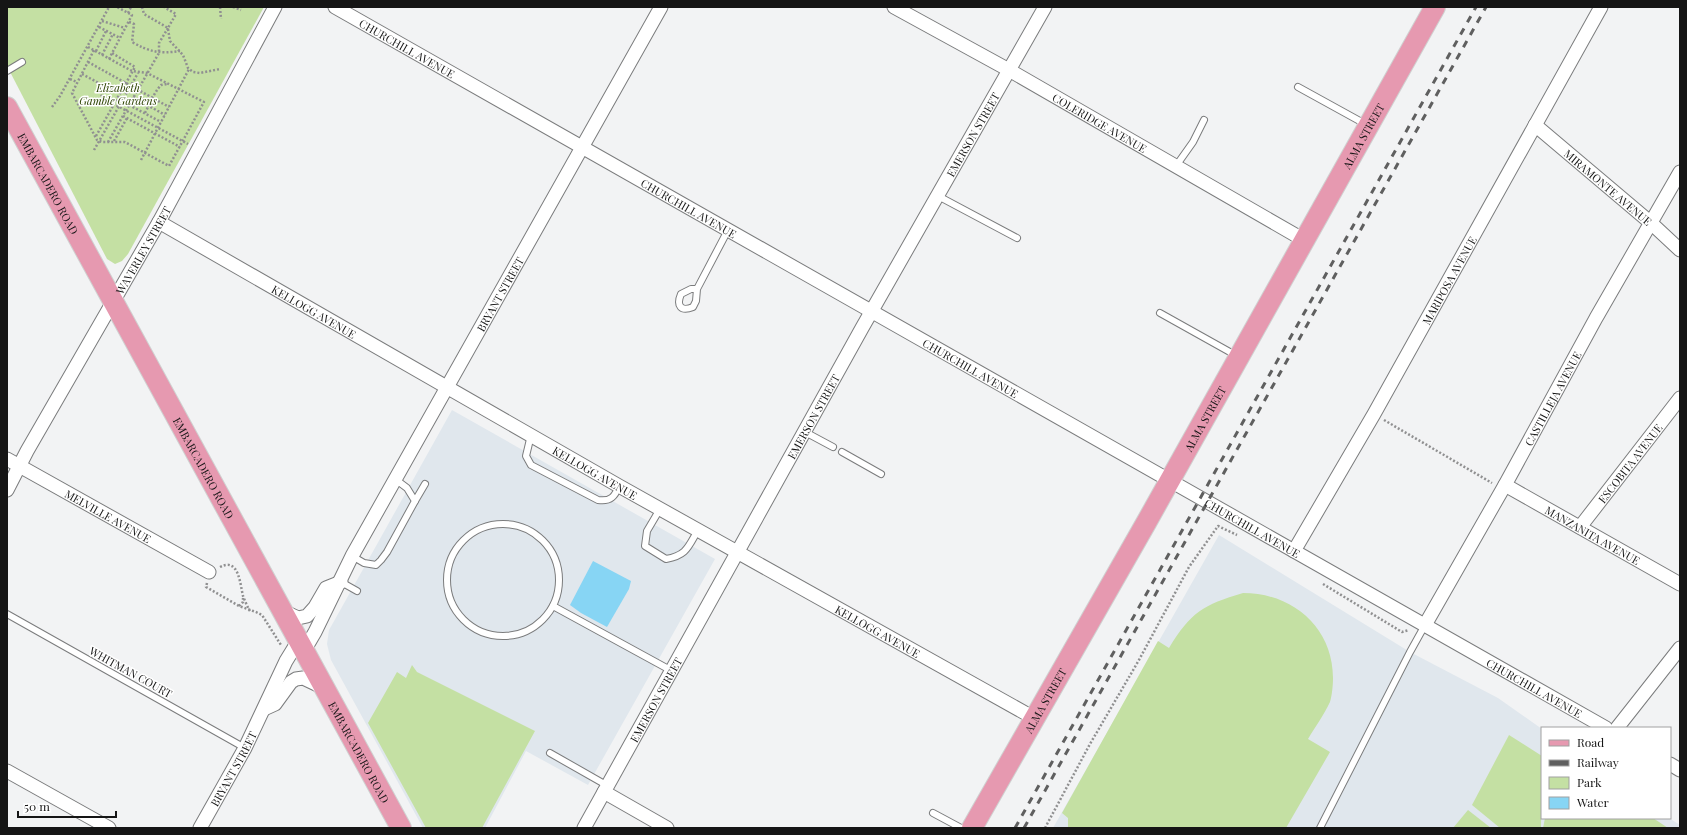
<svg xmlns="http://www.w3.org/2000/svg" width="1687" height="835" font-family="'Playfair Display',serif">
<rect width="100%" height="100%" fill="#f2f3f4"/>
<!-- built -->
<g fill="#e0e7ed">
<polygon points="452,410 715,559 588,785 526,751 485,828 423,828 331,660 327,644 329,630 333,623"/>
<polygon points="1219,535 1410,652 1498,698 1542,729 1542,818 1669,818 1680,825 1680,828 1053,828"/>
</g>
<!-- green -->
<g fill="#c4e0a3">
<polygon points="7,7 264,7 128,254 122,261 115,264 107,259 7,66"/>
<path d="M 1243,593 C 1292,593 1333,627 1333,678 C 1333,685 1332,695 1330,702 C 1324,715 1315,727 1308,739 L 1330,752 L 1286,828 L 1068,828 L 1068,818 L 1062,813 L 1158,641 L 1169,648 C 1191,612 1203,605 1243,593 Z"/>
<polygon points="412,665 417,672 535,731 482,828 426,828 368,723 397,672 406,678"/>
<polygon points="1509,735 1542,756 1541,828 1500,828 1472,805"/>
<polygon points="1468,810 1491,828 1453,828"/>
<polygon points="1545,818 1653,818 1668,828 1543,828"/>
</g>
<!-- water -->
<polygon fill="#87d5f4" points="593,561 631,581 629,589 607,627 581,613 570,605"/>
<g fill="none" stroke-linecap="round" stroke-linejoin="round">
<!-- service casing -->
<g stroke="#7b7c7d" stroke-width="8">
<g id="service">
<polyline points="7,71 22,62"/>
<polyline points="1298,87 1367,125"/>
<polyline points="1176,166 1193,142 1204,120"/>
<polyline points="938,196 1017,238"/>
<path d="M 697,289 L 691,289 L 681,294 C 676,306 681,312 693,307 L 696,301 L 697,289 L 728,230"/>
<polyline points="1160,313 1237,356"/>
<polyline points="805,432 833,447"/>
<path d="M 531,435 L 526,456 L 531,465 L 598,500 C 611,502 615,496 619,486"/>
<polyline points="842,452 881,474"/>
<polyline points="415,501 425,484"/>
<path d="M 660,509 L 647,531 L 645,546 L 666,559 C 687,555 688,547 698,530"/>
<circle cx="503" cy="580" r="56"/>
<polyline points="352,556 364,563 376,565 381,560 387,552 415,501 407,488 395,479"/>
<polyline points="341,582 357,591"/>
<polyline points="553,606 672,671"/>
<polyline points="7,614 245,748"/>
<polyline points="550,753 608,786"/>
<polyline points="933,813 961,828"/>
<polyline points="1320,828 1410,652 1425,625"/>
</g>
</g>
<!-- minor casing -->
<g stroke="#7b7c7d" stroke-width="15">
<g id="minor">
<path id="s1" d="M 335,7 L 1606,728"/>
<path id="s2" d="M 894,7 L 1009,70 L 1304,240"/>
<path id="s3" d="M 1535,125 L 1651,223 L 1680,250"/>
<path id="s4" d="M 159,222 L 619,486 L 1034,718"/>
<path id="s5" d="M 7,459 L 209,572"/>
<path id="s6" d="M 1505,485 L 1680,584"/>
<path id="s7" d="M 7,490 L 27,451 L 159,222 L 275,7"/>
<path id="s8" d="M 1580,527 L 1680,398"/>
<path id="s9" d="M 1294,551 L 1374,414 L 1601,7"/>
<polyline points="283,611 298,618 307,616 315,607 326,588 341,582"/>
<path id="s10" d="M 1425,625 L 1505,485 L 1596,318 L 1680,172"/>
<polyline points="264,709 275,704 291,682 296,679 303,678 324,688"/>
<polyline points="1617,728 1680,648"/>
<polyline points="1670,764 1680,770"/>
<polyline points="7,771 109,828"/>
<polyline points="604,792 667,828"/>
<path id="s11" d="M 200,828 L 245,748 L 286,661 L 294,648 L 308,644 L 315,632 L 352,556 L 661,7"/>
<path id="s12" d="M 584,828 L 862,328 L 1045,7"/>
</g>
</g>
<!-- primary casing -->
<g stroke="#d0d0d0" stroke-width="22">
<g id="primary">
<path id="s13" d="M 7,107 L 401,828"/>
<path id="s14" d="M 972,828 L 1146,523 L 1435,7"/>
</g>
</g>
<!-- path -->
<g stroke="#909091" stroke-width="2.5" stroke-dasharray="2 2" stroke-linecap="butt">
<polyline points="142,7 144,14 168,28 176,14 164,7"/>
<polyline points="220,7 221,19"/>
<polyline points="233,7 241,10"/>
<polyline points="128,13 131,7"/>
<polyline points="102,21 125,28"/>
<path d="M 129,22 L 134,24 L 132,42 C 150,52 159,54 180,51"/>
<polyline points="99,27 120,38"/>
<polyline points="168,29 170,41 183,55 188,68 193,72 200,73 220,69"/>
<polyline points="88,47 132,71 147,73 204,102 169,166 125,142 102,142 97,140 72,93 94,50"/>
<polyline points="96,51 106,31"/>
<polyline points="102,55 113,34"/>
<polyline points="109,59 132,15 117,7"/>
<polyline points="88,62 169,107"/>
<polyline points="82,74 106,87 101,97 188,144"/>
<polyline points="70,79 77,82"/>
<polyline points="133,97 165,115"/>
<polyline points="129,105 161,122"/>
<polyline points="52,107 60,96 109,7"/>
<path d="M 145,113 C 150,103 154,93 161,85 L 167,84"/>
<polyline points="123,116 180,147"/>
<polyline points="96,136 135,67 112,53"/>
<polyline points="114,141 127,118"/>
<polyline points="108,142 159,53 159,43 168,28"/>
<polyline points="94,150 138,73"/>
<polyline points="141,160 189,69"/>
<polyline points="1384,420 1492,483"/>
<path d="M 220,567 C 239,557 240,584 243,596 C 245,601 247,606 250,611"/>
<polyline points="207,583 206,587 239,606 256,612 262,615 281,645"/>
<polyline points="1323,584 1402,632 1409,630"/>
<polyline points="239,606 243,602 243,598"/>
<polyline points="1045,828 1090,744 1139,660 1189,567 1218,526 1237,535"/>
</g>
<!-- service -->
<use href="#service" stroke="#fff" stroke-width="6"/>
<!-- minor -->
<use href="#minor" stroke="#fff" stroke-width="13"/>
<!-- primary -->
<use href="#primary" stroke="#e699b0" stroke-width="20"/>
<!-- rail -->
<g stroke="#5f5f5f" stroke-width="3" stroke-dasharray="7 7" stroke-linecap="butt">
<polyline points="1015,828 1476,7"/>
<polyline points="1024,828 1486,7"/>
</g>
</g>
<g text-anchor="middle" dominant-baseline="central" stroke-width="3" stroke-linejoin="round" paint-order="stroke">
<!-- street labels -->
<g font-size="11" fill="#151515" stroke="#fff">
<text stroke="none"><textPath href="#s1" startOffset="83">CHURCHILL AVENUE</textPath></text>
<text stroke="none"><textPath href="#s2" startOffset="236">COLERIDGE AVENUE</textPath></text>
<text stroke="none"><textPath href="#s12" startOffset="795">EMERSON STREET</textPath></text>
<text stroke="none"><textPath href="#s14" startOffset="795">ALMA STREET</textPath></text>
<text stroke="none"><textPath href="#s13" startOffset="87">EMBARCADERO ROAD</textPath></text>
<text stroke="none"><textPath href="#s3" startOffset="96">MIRAMONTE AVENUE</textPath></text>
<text stroke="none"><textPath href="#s1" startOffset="407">CHURCHILL AVENUE</textPath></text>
<text stroke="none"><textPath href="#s7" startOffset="276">WAVERLEY STREET</textPath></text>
<text stroke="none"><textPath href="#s9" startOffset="312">MARIPOSA AVENUE</textPath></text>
<text stroke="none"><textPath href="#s11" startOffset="617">BRYANT STREET</textPath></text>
<text stroke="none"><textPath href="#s4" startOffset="179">KELLOGG AVENUE</textPath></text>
<text stroke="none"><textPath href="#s1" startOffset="731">CHURCHILL AVENUE</textPath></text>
<text stroke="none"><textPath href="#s10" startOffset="260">CASTILLEJA AVENUE</textPath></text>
<text stroke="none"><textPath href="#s12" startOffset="471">EMERSON STREET</textPath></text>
<text stroke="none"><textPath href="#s14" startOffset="471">ALMA STREET</textPath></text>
<text stroke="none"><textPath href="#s8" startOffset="81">ESCOBITA AVENUE</textPath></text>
<text stroke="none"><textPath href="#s13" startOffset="411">EMBARCADERO ROAD</textPath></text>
<text stroke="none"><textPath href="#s4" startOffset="503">KELLOGG AVENUE</textPath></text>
<text stroke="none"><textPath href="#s5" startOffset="116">MELVILLE AVENUE</textPath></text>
<text stroke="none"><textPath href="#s1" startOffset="1055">CHURCHILL AVENUE</textPath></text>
<text stroke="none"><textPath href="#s6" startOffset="101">MANZANITA AVENUE</textPath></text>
<text stroke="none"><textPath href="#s4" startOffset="827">KELLOGG AVENUE</textPath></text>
<text transform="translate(131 672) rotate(29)">WHITMAN COURT</text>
<text stroke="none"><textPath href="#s1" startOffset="1379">CHURCHILL AVENUE</textPath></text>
<text stroke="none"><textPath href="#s12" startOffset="147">EMERSON STREET</textPath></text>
<text stroke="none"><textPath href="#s14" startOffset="147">ALMA STREET</textPath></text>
<text stroke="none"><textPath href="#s13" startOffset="735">EMBARCADERO ROAD</textPath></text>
<text stroke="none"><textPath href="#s11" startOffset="68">BRYANT STREET</textPath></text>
</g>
<!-- park labels -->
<g font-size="11" font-style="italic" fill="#2c4300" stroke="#fff">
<text x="118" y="87">Elizabeth<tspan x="118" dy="13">Gamble Gardens</tspan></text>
</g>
</g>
<!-- border -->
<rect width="1687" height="835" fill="none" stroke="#151515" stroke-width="16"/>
<!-- legend -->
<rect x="1541" y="727" width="130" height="92" fill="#ffffff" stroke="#a1a1a1"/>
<rect x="1549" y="740" width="20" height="6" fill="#e699b0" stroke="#a1a1a1"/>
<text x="1577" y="747" font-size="12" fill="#151515">Road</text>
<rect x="1549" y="760" width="20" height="6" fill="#5f5f5f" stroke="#a1a1a1"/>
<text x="1577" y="767" font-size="12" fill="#151515">Railway</text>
<rect x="1549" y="777" width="20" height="12" fill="#c4e0a3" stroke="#a1a1a1"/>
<text x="1577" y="787" font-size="12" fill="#151515">Park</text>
<rect x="1549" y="797" width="20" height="12" fill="#87d5f4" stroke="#a1a1a1"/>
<text x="1577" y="807" font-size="12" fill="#151515">Water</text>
<!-- scale -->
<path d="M18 811v6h98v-6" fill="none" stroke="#151515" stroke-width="2"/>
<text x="24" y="811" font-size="12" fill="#151515" stroke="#ffffff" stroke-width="3" paint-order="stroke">50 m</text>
</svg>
